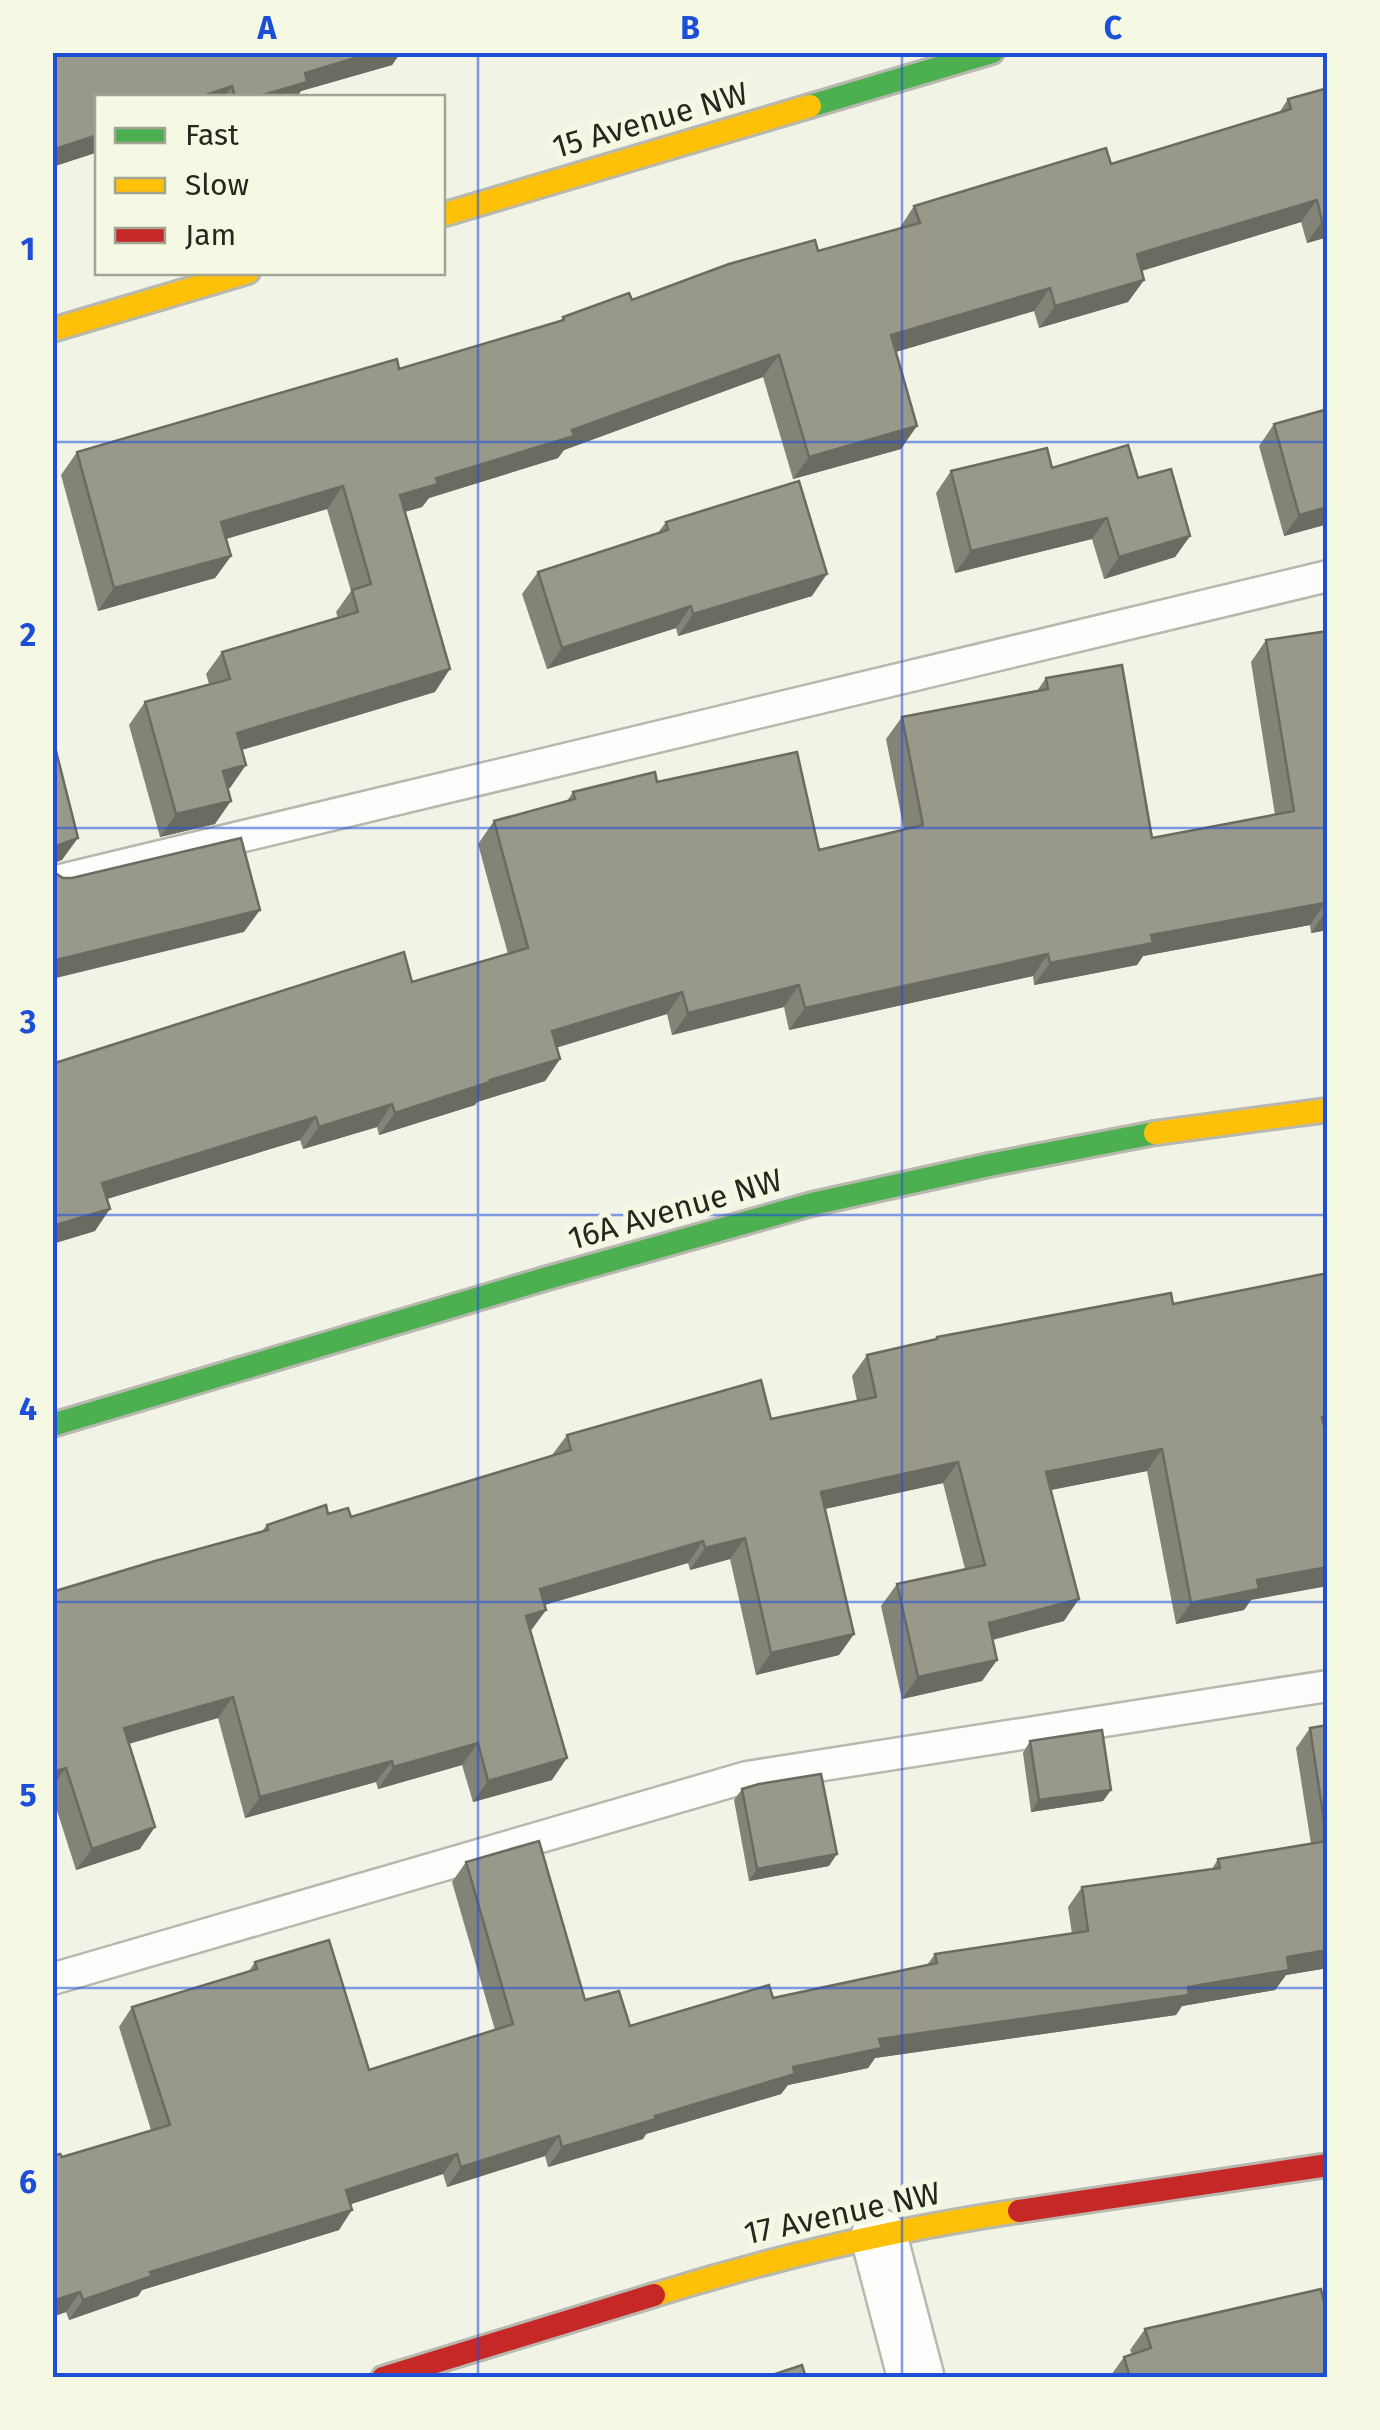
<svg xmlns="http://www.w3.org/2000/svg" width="1380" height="2430" font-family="'Fira Sans',sans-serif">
<rect width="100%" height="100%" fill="#f2f3e7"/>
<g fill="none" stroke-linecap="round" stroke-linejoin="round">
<!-- lane casing -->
<g stroke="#b8b8af" stroke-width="35">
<g id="lane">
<polyline points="52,882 1328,576"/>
<polyline points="52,1979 747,1777 1328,1686"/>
</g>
</g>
<!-- street casing -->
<g stroke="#b8b8af" stroke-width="60">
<polyline id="street" points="879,2237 916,2378"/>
</g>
<!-- fast casing -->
<g stroke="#b8b8af" stroke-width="28">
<g id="fast">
<polyline points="810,106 992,52"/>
<polyline points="52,1425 544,1279 812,1204 989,1165 1155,1133"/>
</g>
</g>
<!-- slow casing -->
<g stroke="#b8b8af" stroke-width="28">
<g id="slow">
<polyline points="442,215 810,106"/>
<polyline points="52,330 248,272"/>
<polyline points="1155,1133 1328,1110"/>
<path d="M 654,2295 C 773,2258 895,2229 1019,2211"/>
</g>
</g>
<!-- jam casing -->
<g stroke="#b8b8af" stroke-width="28">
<g id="jam">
<polyline points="1019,2211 1328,2165"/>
<polyline points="383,2378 654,2295"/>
</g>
</g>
<!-- lane -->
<use href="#lane" stroke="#fdfdfb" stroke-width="30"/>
<!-- street -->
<use href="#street" stroke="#fdfdfb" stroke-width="55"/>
<!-- fast -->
<use href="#fast" stroke="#4caf50" stroke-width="22"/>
<!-- slow -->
<use href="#slow" stroke="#ffc107" stroke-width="22"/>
<!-- jam -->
<use href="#jam" stroke="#c62828" stroke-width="22"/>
</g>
<!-- wall -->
<g fill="#838478">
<polygon points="52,52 401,52 392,65 301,91 296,98 98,98 98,152 52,167"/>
<polygon points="1288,99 1328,237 1307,243 1301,222 1142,271 1144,280 1128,302 1039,328 1034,311 896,352 901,449 793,479 763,377 564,450 558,458 429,498 422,507 404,512 435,692 242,750 230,788 228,788 215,824 160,837 129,725 145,702 209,684 206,674 222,652 338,618 336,612 351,591 327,509 226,539 231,556 215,578 98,611 61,475 77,452 399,369 560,321 563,317 632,300 899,229 914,206 1111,164 1279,113"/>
<polygon points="1328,409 1328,524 1284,536 1259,446 1274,424"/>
<polygon points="1052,468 1138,478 1190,536 1175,557 1104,579 1092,539 955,573 936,493 951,471"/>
<polygon points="666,522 812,596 678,636 676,628 547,669 522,594 538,572 657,534"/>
<polygon points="1328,631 1328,930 1311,933 1310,925 1143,956 1137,965 1034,985 1033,976 789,1030 784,1007 672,1035 667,1014 557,1047 560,1059 545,1081 477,1102 475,1105 379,1135 377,1127 303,1149 300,1140 107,1199 95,1231 52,1244 52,1064 412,982 508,954 478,844 494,821 567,801 573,792 657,782 819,850 904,830 886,739 902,717 1037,691 1046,678 1152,838 1275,815 1251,662 1266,640"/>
<polygon points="1173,1304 1326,1436 1251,1600 1244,1610 1176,1624 1147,1471 1050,1490 1064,1621 993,1640 997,1660 982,1681 902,1699 881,1606 897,1584 965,1569 943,1483 825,1509 854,1634 839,1655 756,1675 730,1559 690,1570 688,1563 544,1605 546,1610 530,1631 552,1780 473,1802 462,1765 378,1789 376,1782 245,1818 218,1718 129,1744 140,1849 76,1870 52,1795 52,1592 261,1532 267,1525 328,1514 351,1517 552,1455 567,1435 771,1419 857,1401 852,1376 867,1355 935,1340 937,1337"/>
<polygon points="1328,1725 1328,1968 1286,1975 1275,1990 1182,2006 1176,2015 875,2058 868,2068 788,2085 781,2094 646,2134 643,2139 548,2167 545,2156 447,2187 443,2174 351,2204 339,2230 142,2290 138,2296 69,2320 66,2312 52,2317 52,2156 62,2157 151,2130 119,2027 132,2007 249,1971 255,1962 369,2070 495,2030 452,1882 466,1862 585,2000 630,2026 773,1998 927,1965 935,1954 1072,1934 1068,1907 1082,1887 1212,1869 1218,1859 1311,1844 1296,1748 1310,1728"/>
<polygon points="1030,1741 1111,1790 1103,1801 1031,1812 1023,1753"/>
<polygon points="742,1789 829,1866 749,1881 734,1800"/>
<polygon points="1145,2329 1328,2378 1109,2378 1124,2357 1132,2354 1130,2350"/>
</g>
<!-- shaded-wall -->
<g fill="#6a6b61">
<polygon points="375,52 401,52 392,65 301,91 296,98 253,98 305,73"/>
<polygon points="232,86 224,98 197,98"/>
<polygon points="98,135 98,152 52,167 52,150"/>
<polygon points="1317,200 1301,222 1121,277 1137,254"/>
<polygon points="1328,219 1328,237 1307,243 1322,221"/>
<polygon points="1144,280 1128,302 1039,328 1055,306"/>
<polygon points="1050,288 1034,311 875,358 891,335"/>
<polygon points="779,355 763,377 564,450 558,458 429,498 422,507 384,518 400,495 436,478"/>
<polygon points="917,426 901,449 793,479 809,457"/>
<polygon points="343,486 327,509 205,545 221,522"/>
<polygon points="1328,507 1328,524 1284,536 1299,515"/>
<polygon points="1107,518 1092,539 955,573 971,551"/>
<polygon points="1190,536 1175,557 1104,579 1119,557"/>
<polygon points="231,556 215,578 98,611 114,588"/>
<polygon points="827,574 812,596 678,636 693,614"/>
<polygon points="691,606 676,628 547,669 562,648"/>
<polygon points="450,669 435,692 221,756 237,733"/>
<polygon points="246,765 230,788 208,794 223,771"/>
<polygon points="231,801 215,824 160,837 176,814"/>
<polygon points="78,838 62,860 52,864 52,850 56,846"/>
<polygon points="1325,903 1310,925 1143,956 1137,965 1034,985 1050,963 1151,935"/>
<polygon points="260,910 244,932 52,979 52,961"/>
<polygon points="1328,910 1328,930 1311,933 1327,910"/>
<polygon points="1048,954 1033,976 789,1030 805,1008"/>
<polygon points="799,985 784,1007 672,1035 688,1013"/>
<polygon points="682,992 667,1014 536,1054 552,1031"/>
<polygon points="560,1059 545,1081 477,1102 475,1105 379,1135 395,1113 490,1080"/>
<polygon points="392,1104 377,1127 303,1149 319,1127"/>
<polygon points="316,1117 300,1140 87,1205 102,1183"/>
<polygon points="110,1209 95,1231 52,1244 52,1226"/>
<polygon points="1328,1416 1328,1436 1307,1439 1322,1417"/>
<polygon points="1162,1449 1147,1471 1031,1494 1046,1472"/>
<polygon points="958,1462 943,1483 806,1513 821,1492"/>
<polygon points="745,1538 730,1559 690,1570 705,1548"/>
<polygon points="703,1541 688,1563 524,1611 540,1589"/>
<polygon points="1328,1567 1328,1586 1251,1600 1244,1610 1176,1624 1191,1603 1257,1580"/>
<polygon points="1079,1599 1064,1621 974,1644 989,1623"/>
<polygon points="546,1610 530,1632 526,1616"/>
<polygon points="854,1634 839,1655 756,1675 771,1653"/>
<polygon points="997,1660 982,1681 902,1699 918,1677"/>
<polygon points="233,1697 218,1718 109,1749 124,1728"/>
<polygon points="478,1743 462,1765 378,1789 393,1767"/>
<polygon points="567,1758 552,1780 473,1802 488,1781"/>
<polygon points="392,1761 376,1782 245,1818 260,1797"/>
<polygon points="66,1768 52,1787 52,1772"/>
<polygon points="1111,1790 1103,1801 1031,1812 1039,1800"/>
<polygon points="155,1827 140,1849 76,1870 92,1849"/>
<polygon points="837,1854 829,1866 749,1881 757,1869"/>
<polygon points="1328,1950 1328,1968 1286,1975 1275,1990 1182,2006 1176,2015 875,2058 868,2068 788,2085 781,2094 646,2134 643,2139 548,2167 562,2147 879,2039 1188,1987 1287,1957"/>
<polygon points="559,2136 545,2156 447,2187 461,2167"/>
<polygon points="457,2154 443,2174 333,2210 346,2190"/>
<polygon points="352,2210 339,2230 142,2290 138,2296 69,2320 83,2300 150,2272"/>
<polygon points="80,2292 66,2312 52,2317 52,2301"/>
</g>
<!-- building -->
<g fill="#98998b" stroke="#6a6b61" stroke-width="2.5">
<polygon points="52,52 375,52 305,73 307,82 253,98 235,98 232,86 197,98 98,98 98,135 52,150"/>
<polygon points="1328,88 1328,219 1322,221 1317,200 1137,254 1144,280 1055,306 1050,288 891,335 917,426 809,457 779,355 572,430 574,436 436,478 438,484 400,495 450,669 237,733 246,765 223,771 231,801 176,814 145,702 230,679 222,652 358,612 352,590 371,584 343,486 221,522 231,556 114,588 77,452 397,359 399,369 564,320 563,317 629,293 632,300 729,264 815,240 818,251 920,223 914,206 1106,148 1111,164 1291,109 1288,99"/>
<polygon points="1328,409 1328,507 1299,515 1274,424"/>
<polygon points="1128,445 1138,478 1171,469 1190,536 1119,557 1107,518 971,551 951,471 1047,448 1052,468"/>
<polygon points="799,481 827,574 693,614 691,606 562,648 538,572 668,530 666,522"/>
<polygon points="1328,631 1328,910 1325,903 1151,935 1153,943 1050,963 1048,954 805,1008 799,985 688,1013 682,992 552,1031 560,1059 490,1080 490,1082 395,1113 392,1104 319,1127 316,1117 102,1183 110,1209 52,1226 52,1064 404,952 412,982 528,948 494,821 575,799 573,792 655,772 657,782 797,752 819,850 923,825 902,717 1048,689 1046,678 1122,665 1152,838 1294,811 1266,640"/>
<polygon points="55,747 78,838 56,846 52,850 52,748"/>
<polygon points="241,838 260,910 52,961 52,870 55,873 63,878 72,878"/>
<polygon points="1328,1273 1328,1416 1322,1417 1328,1444 1328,1567 1257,1580 1259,1589 1191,1603 1162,1449 1046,1472 1079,1599 989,1623 997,1660 918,1677 897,1584 985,1565 958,1462 821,1492 854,1634 771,1653 745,1538 705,1548 703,1541 540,1589 546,1610 526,1616 567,1758 488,1781 478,1743 393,1767 392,1761 260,1797 233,1697 124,1728 155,1827 92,1849 66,1768 52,1772 52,1592 155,1561 268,1530 267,1525 326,1505 328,1514 348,1508 351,1517 571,1450 567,1435 761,1380 771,1419 876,1397 867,1355 937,1339 937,1337 1171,1293 1173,1304"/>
<polygon points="1328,1725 1328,1950 1287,1957 1289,1970 1188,1987 1189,1995 879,2039 882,2048 793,2067 795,2074 655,2116 656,2119 562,2147 559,2136 461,2167 457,2154 346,2190 352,2210 150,2272 152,2276 83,2300 80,2292 52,2301 52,2156 60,2154 62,2157 170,2125 132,2007 257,1969 255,1962 329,1940 369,2070 513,2024 466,1862 539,1841 585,2000 619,1991 630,2026 769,1985 773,1998 937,1963 935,1954 1088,1931 1082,1887 1220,1868 1218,1859 1327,1841 1310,1728"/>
<polygon points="1102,1730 1111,1790 1039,1800 1030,1741"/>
<polygon points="821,1774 837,1854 757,1869 742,1789 759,1784"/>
<polygon points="1321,2289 1328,2319 1328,2378 1130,2378 1124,2357 1151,2348 1145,2329"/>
<polygon points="802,2365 806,2378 763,2378"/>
</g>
<!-- grid -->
<path fill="none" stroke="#1d4ed8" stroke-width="2.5" stroke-opacity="0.55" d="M 478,52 L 478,2378M 902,52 L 902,2378M 52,442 L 1328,442M 52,828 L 1328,828M 52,1215 L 1328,1215M 52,1602 L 1328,1602M 52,1988 L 1328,1988"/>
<g text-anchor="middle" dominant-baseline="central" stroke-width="10" stroke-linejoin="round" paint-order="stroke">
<!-- street labels -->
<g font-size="32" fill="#26271f" stroke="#f5f8e2">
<text transform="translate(650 120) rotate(-16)">15 Avenue NW</text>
<text transform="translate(675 1209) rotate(-16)">16A Avenue NW</text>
<text transform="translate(842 2213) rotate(-12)">17 Avenue NW</text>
</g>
</g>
<!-- border -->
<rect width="1380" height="2430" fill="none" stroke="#f5f8e2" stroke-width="110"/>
<!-- legend -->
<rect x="95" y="95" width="350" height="180" fill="#f5f8e2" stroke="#a2a494" stroke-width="2.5"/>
<rect x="115" y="128" width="50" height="15" fill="#4caf50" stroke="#a2a494" stroke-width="2.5"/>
<text x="185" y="145" font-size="30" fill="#26271f">Fast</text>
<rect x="115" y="178" width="50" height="15" fill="#ffc107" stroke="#a2a494" stroke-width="2.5"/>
<text x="185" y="195" font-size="30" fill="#26271f">Slow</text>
<rect x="115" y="228" width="50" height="15" fill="#c62828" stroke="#a2a494" stroke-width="2.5"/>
<text x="185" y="245" font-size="30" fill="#26271f">Jam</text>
<rect x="55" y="55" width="1270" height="2320" fill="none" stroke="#1d4ed8" stroke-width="4"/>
<g font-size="32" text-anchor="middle" font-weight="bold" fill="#1d4ed8">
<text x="267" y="39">A</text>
<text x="690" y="39">B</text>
<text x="1113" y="39">C</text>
<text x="28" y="260">1</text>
<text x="28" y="646">2</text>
<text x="28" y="1033">3</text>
<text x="28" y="1420">4</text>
<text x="28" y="1806">5</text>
<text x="28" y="2193">6</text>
</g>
</svg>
